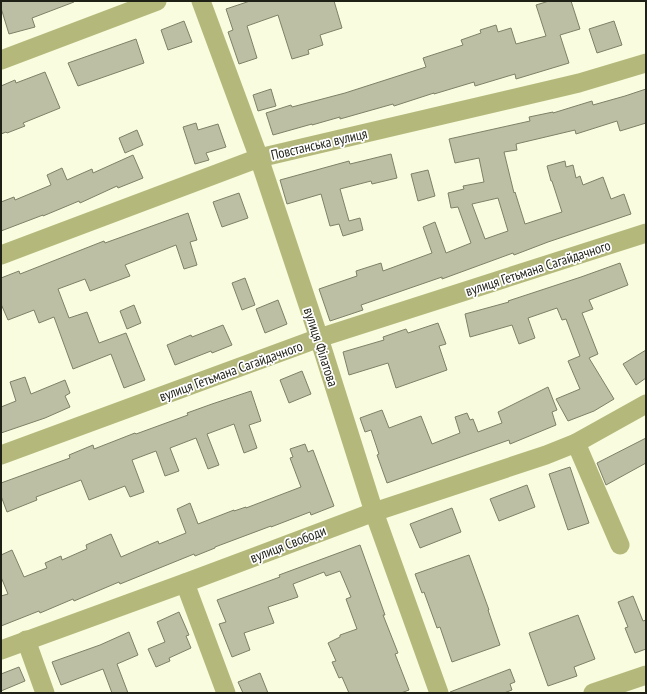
<svg xmlns="http://www.w3.org/2000/svg" width="647" height="694" font-family="'PT Sans Narrow',sans-serif">
<rect width="100%" height="100%" fill="#f9fcdf"/>
<!-- building -->
<g fill="#bdbfa4" stroke="#7e8167" fill-rule="evenodd">
<polygon points="1,1 74,1 74,2 32,18 35,27 9,34 1,8"/>
<polygon points="250,1 334,1 342,28 320,35 323,45 308,50 309,54 292,59 278,15 247,26 257,58 239,64 228,32 233,30 226,9"/>
<polygon points="549,1 571,1 580,29 560,35 569,63 516,79 515,74 475,86 474,82 434,94 434,93 394,106 393,104 340,119 340,117 312,125 312,124 273,135 266,113 291,105 292,107 345,93 426,67 423,58 463,45 461,40 481,33 480,30 496,25 498,32 511,28 516,44 546,36 536,5"/>
<polygon points="184,21 192,42 168,50 161,30"/>
<polygon points="614,21 622,45 597,53 589,29"/>
<polygon points="136,39 144,63 78,86 68,63"/>
<polygon points="45,72 60,108 23,123 25,126 7,133 6,132 1,134 1,86 15,80 16,83"/>
<polygon points="271,89 276,106 258,111 253,95"/>
<path d="M 646,89 L 646,123 L 620,131 L 617,121 L 576,134 L 575,130 L 516,144 L 517,150 L 504,152 L 514,193 L 515,192 L 525,224 L 562,212 L 552,181 L 551,181 L 547,166 L 565,161 L 566,167 L 573,165 L 576,178 L 580,176 L 583,185 L 603,177 L 611,199 L 624,194 L 631,214 L 548,242 L 514,255 L 513,253 L 442,279 L 442,277 L 361,305 L 363,310 L 330,321 L 319,289 L 357,276 L 356,271 L 381,263 L 383,271 L 432,253 L 423,227 L 435,222 L 446,253 L 471,243 L 458,207 L 451,208 L 448,193 L 464,189 L 463,186 L 484,182 L 479,158 L 455,163 L 449,139 L 530,121 L 529,117 L 553,112 L 553,113 L 592,101 L 593,105 L 625,96 ZM 498,198 L 508,231 L 485,239 L 472,204 Z"/>
<polygon points="196,123 198,130 218,124 226,147 206,153 209,160 195,164 183,127"/>
<polygon points="137,130 143,145 125,153 119,138"/>
<polygon points="391,154 397,178 372,184 371,181 340,189 349,221 360,218 363,230 343,236 339,224 330,226 321,194 287,204 280,180 349,161 350,164"/>
<polygon points="133,155 143,178 118,188 117,186 80,203 79,201 43,216 43,215 1,231 1,202 14,197 15,200 51,185 47,175 62,168 67,180 92,169 93,173"/>
<polygon points="428,170 435,196 418,201 411,174"/>
<polygon points="239,193 248,218 222,227 213,202"/>
<polygon points="188,213 197,240 190,242 197,265 184,269 176,245 125,265 130,276 90,291 85,279 58,289 69,318 87,312 99,343 126,333 145,380 124,388 111,354 73,369 54,317 39,323 34,310 8,320 1,304 1,278 19,271 20,274 104,241 105,243"/>
<polygon points="620,263 628,285 589,300 593,309 582,313 598,354 589,358 614,399 594,411 568,421 556,399 580,389 568,361 580,356 566,319 562,320 557,308 528,318 535,338 519,344 512,325 470,337 465,314 509,302 508,301 581,277"/>
<polygon points="245,278 255,305 242,310 232,283"/>
<polygon points="278,300 287,324 265,333 256,309"/>
<polygon points="134,305 141,323 127,329 120,311"/>
<polygon points="438,323 446,344 439,346 447,370 396,388 388,363 349,375 343,352 384,340 383,337 406,329 408,333"/>
<polygon points="223,325 232,345 212,353 211,351 175,365 167,345 191,335 192,337"/>
<polygon points="646,350 646,378 636,385 623,364"/>
<polygon points="302,371 311,394 289,403 280,380"/>
<polygon points="25,377 31,394 65,380 70,393 65,396 70,407 45,418 1,433 1,407 16,401 10,382"/>
<polygon points="548,387 557,410 552,412 556,425 510,444 509,440 387,483 377,455 379,454 371,430 365,432 360,418 382,410 389,428 421,416 432,444 460,433 455,417 467,413 470,420 473,419 478,432 502,423 498,412"/>
<polygon points="251,391 261,421 249,425 257,448 244,453 234,424 207,434 219,465 208,469 196,438 170,448 179,471 165,476 156,451 132,460 144,492 130,497 125,486 89,500 81,480 36,497 37,500 7,512 1,496 1,483 70,458 69,455 93,445 94,449 135,433 136,434 188,415 187,413 212,404"/>
<polygon points="646,438 646,463 606,485 597,463"/>
<polygon points="305,444 308,452 313,450 334,506 311,515 310,512 271,527 271,526 215,547 215,548 195,556 194,554 120,584 119,582 74,601 73,599 40,613 39,611 1,626 1,596 8,594 1,577 1,555 12,550 24,577 47,568 45,563 61,556 62,560 87,549 86,545 111,534 121,557 158,541 159,544 186,533 177,509 190,503 198,524 234,510 234,511 246,507 246,508 301,487 290,458 293,457 290,449"/>
<polygon points="570,467 589,523 568,530 549,474"/>
<polygon points="527,485 535,507 499,521 490,499"/>
<polygon points="452,508 461,532 420,548 410,524"/>
<polygon points="360,545 385,615 383,615 398,653 395,654 409,690 401,693 349,693 342,677 339,678 332,662 336,661 328,643 340,637 340,635 357,629 346,599 351,597 340,571 326,576 324,572 293,584 298,597 268,607 274,623 244,633 250,650 232,657 219,624 226,622 217,600 280,577 279,575"/>
<polygon points="469,555 489,610 488,610 500,645 452,662 440,627 437,628 424,592 422,593 415,574"/>
<polygon points="633,596 643,621 646,620 646,649 635,653 625,628 628,627 618,602"/>
<polygon points="179,612 189,635 186,636 191,648 169,658 170,661 156,667 148,649 165,642 157,622"/>
<polygon points="578,615 595,659 574,667 577,676 548,686 529,633"/>
<polygon points="129,632 138,655 117,664 128,693 112,693 103,669 61,685 52,662 100,645"/>
<polygon points="19,667 25,681 1,691 1,674"/>
<polygon points="510,669 515,682 510,684 512,690 504,693 450,693 450,692"/>
<polygon points="260,673 268,693 243,693 238,682"/>
</g>
<g fill="none" stroke-linecap="round" stroke-linejoin="round">
<!-- minor -->
<g stroke="#b4b97b" stroke-width="19">
<polyline points="201,1 259,158 319,338 374,512 439,693"/>
<polyline points="1,60 157,1"/>
<polyline points="1,255 259,158 579,83 646,63"/>
<polyline points="576,443 620,545"/>
<polyline points="1,455 319,338 646,233"/>
<polyline points="185,583 226,693"/>
<polyline points="26,640 45,693"/>
<polyline points="1,650 185,583 374,512 546,455 576,443 646,404"/>
<polyline points="593,693 646,675"/>
</g>
</g>
<g text-anchor="middle" dominant-baseline="central" stroke-width="3.5" stroke-linejoin="round" paint-order="stroke">
<!-- street labels -->
<g font-size="14" fill="#1f2016" stroke="#fff">
<text transform="translate(319 144) rotate(-13)">Повстанська вулиця</text>
<text transform="translate(538 268) rotate(-18)">вулиця Гетьмана Сагайдачного</text>
<text transform="translate(321 347) rotate(72)">вулиця Філатова</text>
<text transform="translate(231 371) rotate(-20)">вулиця Гетьмана Сагайдачного</text>
<text transform="translate(288 544) rotate(-21)">вулиця Свободи</text>
</g>
</g>
<!-- border -->
<rect width="647" height="694" fill="none" stroke="#1f2016" stroke-width="4"/>
</svg>
